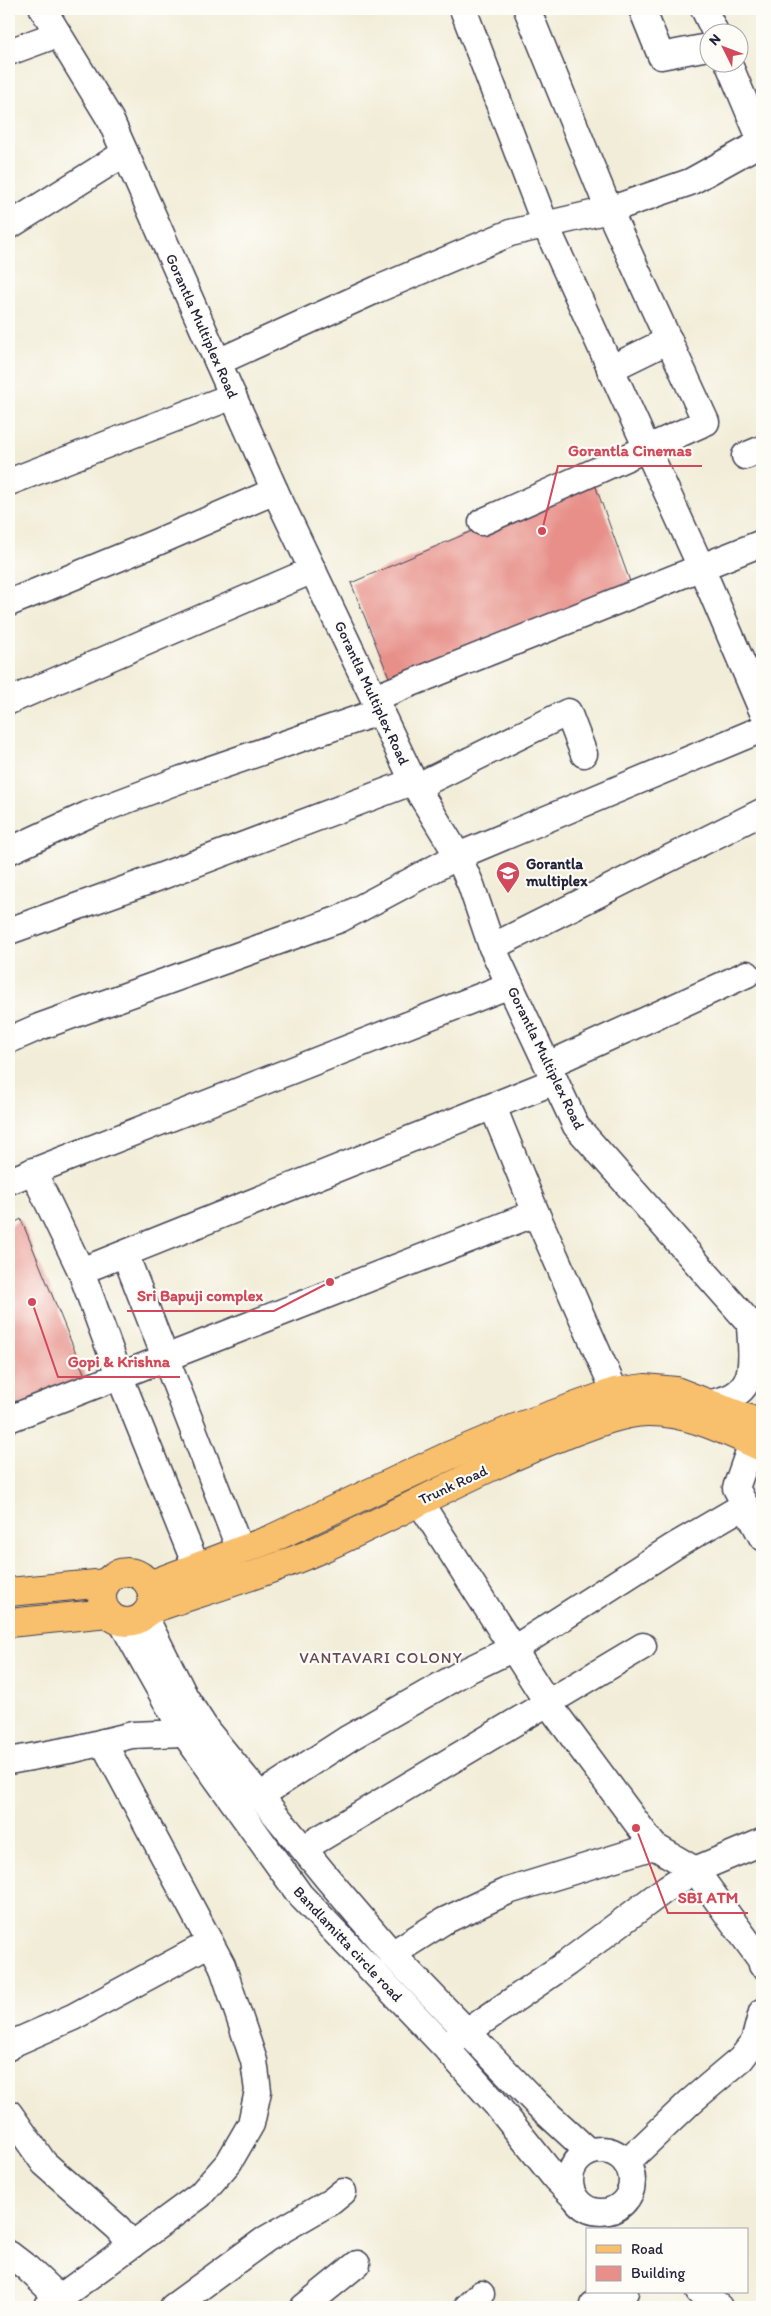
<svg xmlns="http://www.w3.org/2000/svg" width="771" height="2316" font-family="Itim,sans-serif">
<rect width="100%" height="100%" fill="#fdfcf7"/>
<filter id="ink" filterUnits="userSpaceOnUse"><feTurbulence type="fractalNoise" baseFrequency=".02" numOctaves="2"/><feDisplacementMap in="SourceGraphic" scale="10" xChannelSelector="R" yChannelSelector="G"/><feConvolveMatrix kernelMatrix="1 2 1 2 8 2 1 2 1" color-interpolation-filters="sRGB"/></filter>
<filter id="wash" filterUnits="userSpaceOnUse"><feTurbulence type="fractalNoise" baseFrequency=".0096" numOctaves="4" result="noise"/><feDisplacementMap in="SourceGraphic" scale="20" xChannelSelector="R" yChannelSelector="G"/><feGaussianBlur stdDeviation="1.12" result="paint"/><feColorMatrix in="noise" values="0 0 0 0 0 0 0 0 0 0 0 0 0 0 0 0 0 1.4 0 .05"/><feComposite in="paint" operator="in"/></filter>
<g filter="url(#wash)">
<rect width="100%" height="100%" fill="#f2edd8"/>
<g id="blocks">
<!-- building -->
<g fill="#e78f88">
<polygon points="593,479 632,587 391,682 351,583"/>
<polygon points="21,1219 86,1378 9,1410 9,1226"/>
</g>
</g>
</g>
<g filter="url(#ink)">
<use href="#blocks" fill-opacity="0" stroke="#414053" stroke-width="1"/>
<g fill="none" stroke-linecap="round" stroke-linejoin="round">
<!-- minor casing -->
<g stroke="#414053" stroke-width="29">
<g id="minor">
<polyline points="43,9 110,119 275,491 416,787 458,856 471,885 492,947 576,1126 762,1337"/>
<polyline points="463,9 545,224 701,567 762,710"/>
<polyline points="642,9 661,56 708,47"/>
<polyline points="704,9 715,32"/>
<polyline points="9,52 58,34"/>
<polyline points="728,62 762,143"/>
<polyline points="9,226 125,153"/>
<polyline points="218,362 378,289 510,233 609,210 690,182 762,142"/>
<polyline points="610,369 669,340"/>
<polyline points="745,456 762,449"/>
<polyline points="9,482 233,396"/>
<polyline points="482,522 706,422 609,210 527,9"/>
<polyline points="9,603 155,543 275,491"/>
<polyline points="374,698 762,543"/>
<polyline points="9,701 313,570"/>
<polyline points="416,787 568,712 584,754"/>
<polyline points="9,851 87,815 182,779 381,711"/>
<polyline points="9,931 154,879 414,781"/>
<polyline points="492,947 762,812"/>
<polyline points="9,1040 39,1027 340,919 458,856 762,729"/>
<polyline points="548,1065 747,974"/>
<polyline points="493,1107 536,1213 615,1392"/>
<polyline points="33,1171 81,1271 119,1375 205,1588"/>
<polyline points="9,1181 510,985"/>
<polyline points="125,1254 237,1542"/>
<polyline points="81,1271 555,1081"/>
<path d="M 711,1403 C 719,1401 730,1399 737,1393 C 758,1379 750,1344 750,1322"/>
<polyline points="9,1419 536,1213"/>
<polyline points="752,1443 736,1488 762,1537"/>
<polyline points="419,1501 547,1702 654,1846"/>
<polyline points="144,1615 185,1697 207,1731 328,1879 392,1954 538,2105 589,2152"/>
<polyline points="121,1621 184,1733 300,1895 446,2048 495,2103 555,2178 572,2195"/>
<polyline points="9,1761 75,1749 132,1735 184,1733 196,1727"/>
<polyline points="261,1795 349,1738 466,1671 520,1645 673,1547 745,1505"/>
<polyline points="304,1848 643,1646"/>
<polyline points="392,1954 444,1921 508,1891 654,1846 695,1870 761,1960 762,1965"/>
<polyline points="454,2041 567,1963 667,1888 695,1870 762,1842"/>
<polyline points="9,2047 16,2042 73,2017 210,1943"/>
<polyline points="9,2113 44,2163 118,2228 132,2245"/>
<circle cx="601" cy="2181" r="31"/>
<polyline points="626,2163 690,2102 741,2059 754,2042 762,2012"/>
<polyline points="9,2254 26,2267 59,2298"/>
<polyline points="699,2292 719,2307"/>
<polyline points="593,2305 625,2292"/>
<polyline points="47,2307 200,2195 229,2162 251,2124 258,2091 254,2061 222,1965 103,1742"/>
<polyline points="173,2307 266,2239 332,2201 343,2192"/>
<polyline points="304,2307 357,2264"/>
<polyline points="467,2307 481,2294"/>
</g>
</g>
<!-- major casing -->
<g stroke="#414053" stroke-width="30">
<g id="major">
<circle cx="127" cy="1597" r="25"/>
<polyline points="149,1585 271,1539 446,1457 515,1428 615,1392 645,1388 676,1391 762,1424"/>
<polyline points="9,1592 106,1583"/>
<path d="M 149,1610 C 207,1590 267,1573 323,1548 C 403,1512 479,1469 560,1437 C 587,1427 618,1413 647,1412 C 687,1411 726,1431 762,1447"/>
<polyline points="9,1623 108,1613"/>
</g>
</g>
<!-- minor -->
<use href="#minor" stroke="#fff" stroke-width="26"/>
<!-- major -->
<use href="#major" stroke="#f8bf6c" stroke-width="28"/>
</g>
</g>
<!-- icons -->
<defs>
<g id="school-pin" transform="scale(1.25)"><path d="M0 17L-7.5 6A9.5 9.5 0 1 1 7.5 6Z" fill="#d1495b" stroke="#fdfcf7"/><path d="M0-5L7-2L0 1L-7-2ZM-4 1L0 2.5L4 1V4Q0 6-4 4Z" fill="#fff"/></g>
</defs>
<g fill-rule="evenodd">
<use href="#school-pin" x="508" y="873"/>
</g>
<g text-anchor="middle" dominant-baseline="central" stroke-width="4.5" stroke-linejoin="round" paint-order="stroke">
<!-- street labels -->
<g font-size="15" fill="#22223b" stroke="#fdfcf7">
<text transform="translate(202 326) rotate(66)">Gorantla Multiplex Road</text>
<text transform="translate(372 693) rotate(65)">Gorantla Multiplex Road</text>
<text transform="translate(546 1058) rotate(64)">Gorantla Multiplex Road</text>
<text transform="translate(453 1485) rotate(-25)">Trunk Road</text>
<text transform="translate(348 1944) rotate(47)">Bandlamitta circle road</text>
</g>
<!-- poi labels -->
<g font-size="15" font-weight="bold" fill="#22223b" stroke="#fdfcf7" text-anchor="start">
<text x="526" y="864">Gorantla<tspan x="526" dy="17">multiplex</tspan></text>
</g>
<!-- neighbourhood labels -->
<g font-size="16" letter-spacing="1" fill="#674856" stroke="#fdfcf7">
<text x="381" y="1657">VANTAVARI COLONY</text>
</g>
</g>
<!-- callouts -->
<path fill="none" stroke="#d1495b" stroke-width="2" d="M542 531L558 466H702M330 1282L274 1311H127M32 1302L58 1377H180M636 1828L668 1913H748"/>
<g fill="#d1495b" stroke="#fdfcf7" stroke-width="2">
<circle cx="542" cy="531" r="5"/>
<circle cx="330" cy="1282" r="5"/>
<circle cx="32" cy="1302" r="5"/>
<circle cx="636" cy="1828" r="5"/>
</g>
<g font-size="16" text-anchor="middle" font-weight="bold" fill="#d1495b" stroke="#fdfcf7" stroke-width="4.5" stroke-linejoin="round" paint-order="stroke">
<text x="630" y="456">Gorantla Cinemas</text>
<text x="200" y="1301">Sri Bapuji complex</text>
<text x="119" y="1367">Gopi &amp; Krishna</text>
<text x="708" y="1903">SBI ATM</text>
</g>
<!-- margin -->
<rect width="771" height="2316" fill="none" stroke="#fdfcf7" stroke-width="30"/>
<!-- legend -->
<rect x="586" y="2228" width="162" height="65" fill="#fdfcf7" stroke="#a5a5ac"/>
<rect x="596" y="2245" width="25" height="8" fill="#f8bf6c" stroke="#a5a5ac"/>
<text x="631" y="2254" font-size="15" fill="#22223b">Road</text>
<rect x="596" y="2266" width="25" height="15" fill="#e78f88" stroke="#a5a5ac"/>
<text x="631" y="2278" font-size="15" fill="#22223b">Building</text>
<!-- north arrow -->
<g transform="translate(724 48) rotate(312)"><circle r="24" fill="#fdfcf7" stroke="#a5a5ac"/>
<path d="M0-4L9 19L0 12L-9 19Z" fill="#d1495b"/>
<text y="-8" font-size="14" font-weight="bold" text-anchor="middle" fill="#22223b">N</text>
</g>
</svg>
